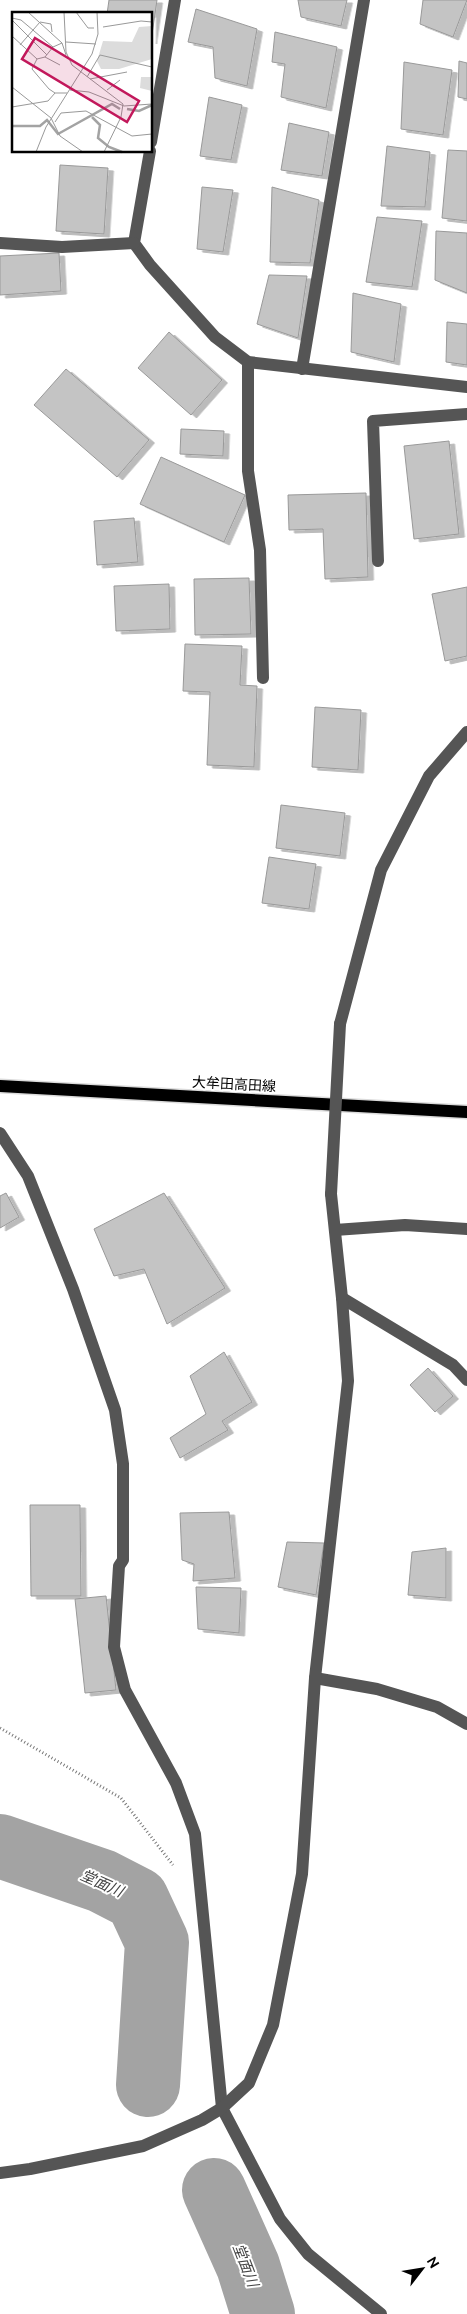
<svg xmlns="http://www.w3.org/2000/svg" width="467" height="2314" font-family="Ubuntu,'Noto Sans JP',sans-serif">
<defs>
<filter id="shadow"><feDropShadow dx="5.5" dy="3" stdDeviation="0" flood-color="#0004"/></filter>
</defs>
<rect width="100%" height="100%" fill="#fff"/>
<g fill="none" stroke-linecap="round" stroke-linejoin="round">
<!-- river -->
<g stroke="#a3a3a3" stroke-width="64">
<polyline points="0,1846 102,1881 137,1899 157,1942 148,2085"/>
<polyline points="214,2190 248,2266 263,2314"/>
</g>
</g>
<!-- building -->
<g fill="#c4c4c4" stroke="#999" filter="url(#shadow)">
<polygon points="109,0 157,0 151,41 151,14 107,14"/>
<polygon points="298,0 347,0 341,26 301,17"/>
<polygon points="423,0 467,0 453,37 420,24"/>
<polygon points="196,9 257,29 247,86 215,78 213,47 188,42"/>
<polygon points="275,32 337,47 326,108 281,97 285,64 272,62"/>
<polygon points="459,61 467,63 467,99 458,97"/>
<polygon points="404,62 452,70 443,135 401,129"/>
<polygon points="209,97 242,105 231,160 200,156"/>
<polygon points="289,123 329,132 322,176 281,170"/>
<polygon points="387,146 430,152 425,207 381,206"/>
<polygon points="448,150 467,151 467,221 442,218"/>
<polygon points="60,165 108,168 104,234 56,231"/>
<polygon points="202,187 233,190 223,252 197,249"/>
<polygon points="272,187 319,200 310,263 270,262"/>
<polygon points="377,217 422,221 412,287 366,282"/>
<polygon points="436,231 467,233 467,293 435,280"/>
<polygon points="59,253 61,291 0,295 0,256"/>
<polygon points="269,275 307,276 298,338 257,324"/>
<polygon points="353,293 401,304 394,362 351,352"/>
<polygon points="447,322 467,324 467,365 446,362"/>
<polygon points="169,332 222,380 191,415 138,368"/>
<polygon points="66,369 149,440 117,477 34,405"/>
<polygon points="181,429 224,431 223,456 180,454"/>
<polygon points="449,441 459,534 414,539 404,446"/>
<polygon points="161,457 245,495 224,542 140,504"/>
<polygon points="366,493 368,577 325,579 323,529 289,530 288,495"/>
<polygon points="134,518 138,562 97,565 94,521"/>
<polygon points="249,578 251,634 195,635 194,579"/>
<polygon points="169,584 170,629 116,631 114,586"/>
<polygon points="467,587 467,656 445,661 432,594"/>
<polygon points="185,644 242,646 240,685 257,686 254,767 207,765 210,692 183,691"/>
<polygon points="315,707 361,710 358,770 312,767"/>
<polygon points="281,805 345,813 340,856 276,848"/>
<polygon points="269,857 316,864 309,909 262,903"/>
<polygon points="6,1193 19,1217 0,1228 0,1196"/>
<polygon points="164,1193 225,1288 167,1324 144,1269 114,1276 94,1229"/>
<polygon points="224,1352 252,1402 222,1421 228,1430 180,1458 170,1438 206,1414 190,1376"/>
<polygon points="428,1368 453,1396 435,1412 410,1385"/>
<polygon points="30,1505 80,1505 81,1596 31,1596"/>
<polygon points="229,1512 235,1578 193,1581 194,1564 182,1560 180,1513"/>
<polygon points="287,1542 324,1543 316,1595 278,1587"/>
<polygon points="446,1548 446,1598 408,1595 412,1552"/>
<polygon points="196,1587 241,1588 239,1633 198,1629"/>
<polygon points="106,1596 116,1690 85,1693 75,1599"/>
</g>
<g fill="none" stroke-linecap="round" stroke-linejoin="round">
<!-- major casing -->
<g stroke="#dbdbdb" stroke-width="15">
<polyline id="major" points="0,1086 467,1112"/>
</g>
<!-- path -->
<polyline stroke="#777" stroke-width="3" stroke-dasharray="1 2.5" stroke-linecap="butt" points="0,1728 121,1798 173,1865"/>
<!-- minor -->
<g stroke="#555" stroke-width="12">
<polyline points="151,142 175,0"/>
<polyline points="150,151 134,243 150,265 215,337 248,362 467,387"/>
<polyline points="0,243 62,247 134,243"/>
<polyline points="248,362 248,471 260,550 263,678"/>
<polyline points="302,369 364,0"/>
<polyline points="378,561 373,421 467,414"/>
<polyline points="340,1024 381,870 429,776 467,732"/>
<polyline points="0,1133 28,1176 73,1289 115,1410 123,1464 123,1560 119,1566 114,1647 125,1690 176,1783 195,1834 222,2108 280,2219 308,2254 381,2314"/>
<polyline points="335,1230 405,1225 467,1229"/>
<polyline points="342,1298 453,1365 467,1380"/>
<polyline points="315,1678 377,1689 437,1707 467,1724"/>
<polyline points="0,2173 30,2169 143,2146 202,2120 222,2108 249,2083 273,2025 302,1874 315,1678 348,1381 342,1298 331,1194"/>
</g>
<!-- major -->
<use href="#major" stroke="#000" stroke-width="12"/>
<!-- minor-bridge -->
<polyline stroke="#555" stroke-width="12" points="331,1194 340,1024"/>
</g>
<g text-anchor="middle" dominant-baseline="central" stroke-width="4" stroke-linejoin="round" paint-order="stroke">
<!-- street labels -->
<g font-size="14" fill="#000" stroke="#fff">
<text transform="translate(234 1084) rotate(3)">大牟田高田線</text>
</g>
<!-- water labels -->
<g font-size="15" font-style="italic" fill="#444" stroke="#fff">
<text transform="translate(102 1883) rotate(24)">堂面川</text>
<text transform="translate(246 2265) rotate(69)">堂面川</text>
</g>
</g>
<!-- overview -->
<g transform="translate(12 12)">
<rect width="140" height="140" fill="#fff"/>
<path d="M 140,14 L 140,47 L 107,57 L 89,57 L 85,49 L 91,29 L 120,30 L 127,15 ZM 129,65 L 140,65 L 140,79 L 128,76 Z" fill="#dcdcdc"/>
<path fill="none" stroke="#a3a3a3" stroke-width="2.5" d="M 115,97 L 127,99 L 140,93M 80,105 L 88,113 L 86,126 L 97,135 L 110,140M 0,114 L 28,114 L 35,108 L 46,122 L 100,92 L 108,97"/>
<path fill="none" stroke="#999" stroke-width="1" d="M 16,0 L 50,31M 52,0 L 54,40 L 60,53 L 111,92 L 109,105 L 92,140M 64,0 L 76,16 L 82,16M 0,6 L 9,8 L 41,35M 0,8 L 35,43M 91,15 L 129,9 L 140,10M 0,24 L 25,47M 54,30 L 84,32M 8,33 L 28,10 L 39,12 L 40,20M 54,43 L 50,31 L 41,35 L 33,45 L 25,47 L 20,57 L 37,77 L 43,81 L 55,81M 33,45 L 48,53M 75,65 L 88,43 L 140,55M 78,67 L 115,60M 0,75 L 39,106 L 48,124 L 71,140M 58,78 L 77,80 L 112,94 L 140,92M 95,78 L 108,68M 0,95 L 36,89 L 43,81M 43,110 L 49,101 L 74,99 L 120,124 L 140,122M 24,140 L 34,115 L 80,42 L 86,22 L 85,0"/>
<path fill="#c2185b" fill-opacity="0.15" stroke="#c2185b" stroke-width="2.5" d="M 23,26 L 127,89 L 115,110 L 10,47 Z"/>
<rect width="140" height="140" fill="none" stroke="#000" stroke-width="2.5"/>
</g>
<!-- north arrow -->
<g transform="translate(422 2269) rotate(59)" stroke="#ffffff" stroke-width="4" paint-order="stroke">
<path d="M0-4L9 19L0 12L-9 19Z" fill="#000000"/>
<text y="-8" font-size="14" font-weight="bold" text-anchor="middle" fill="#000000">N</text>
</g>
</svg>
